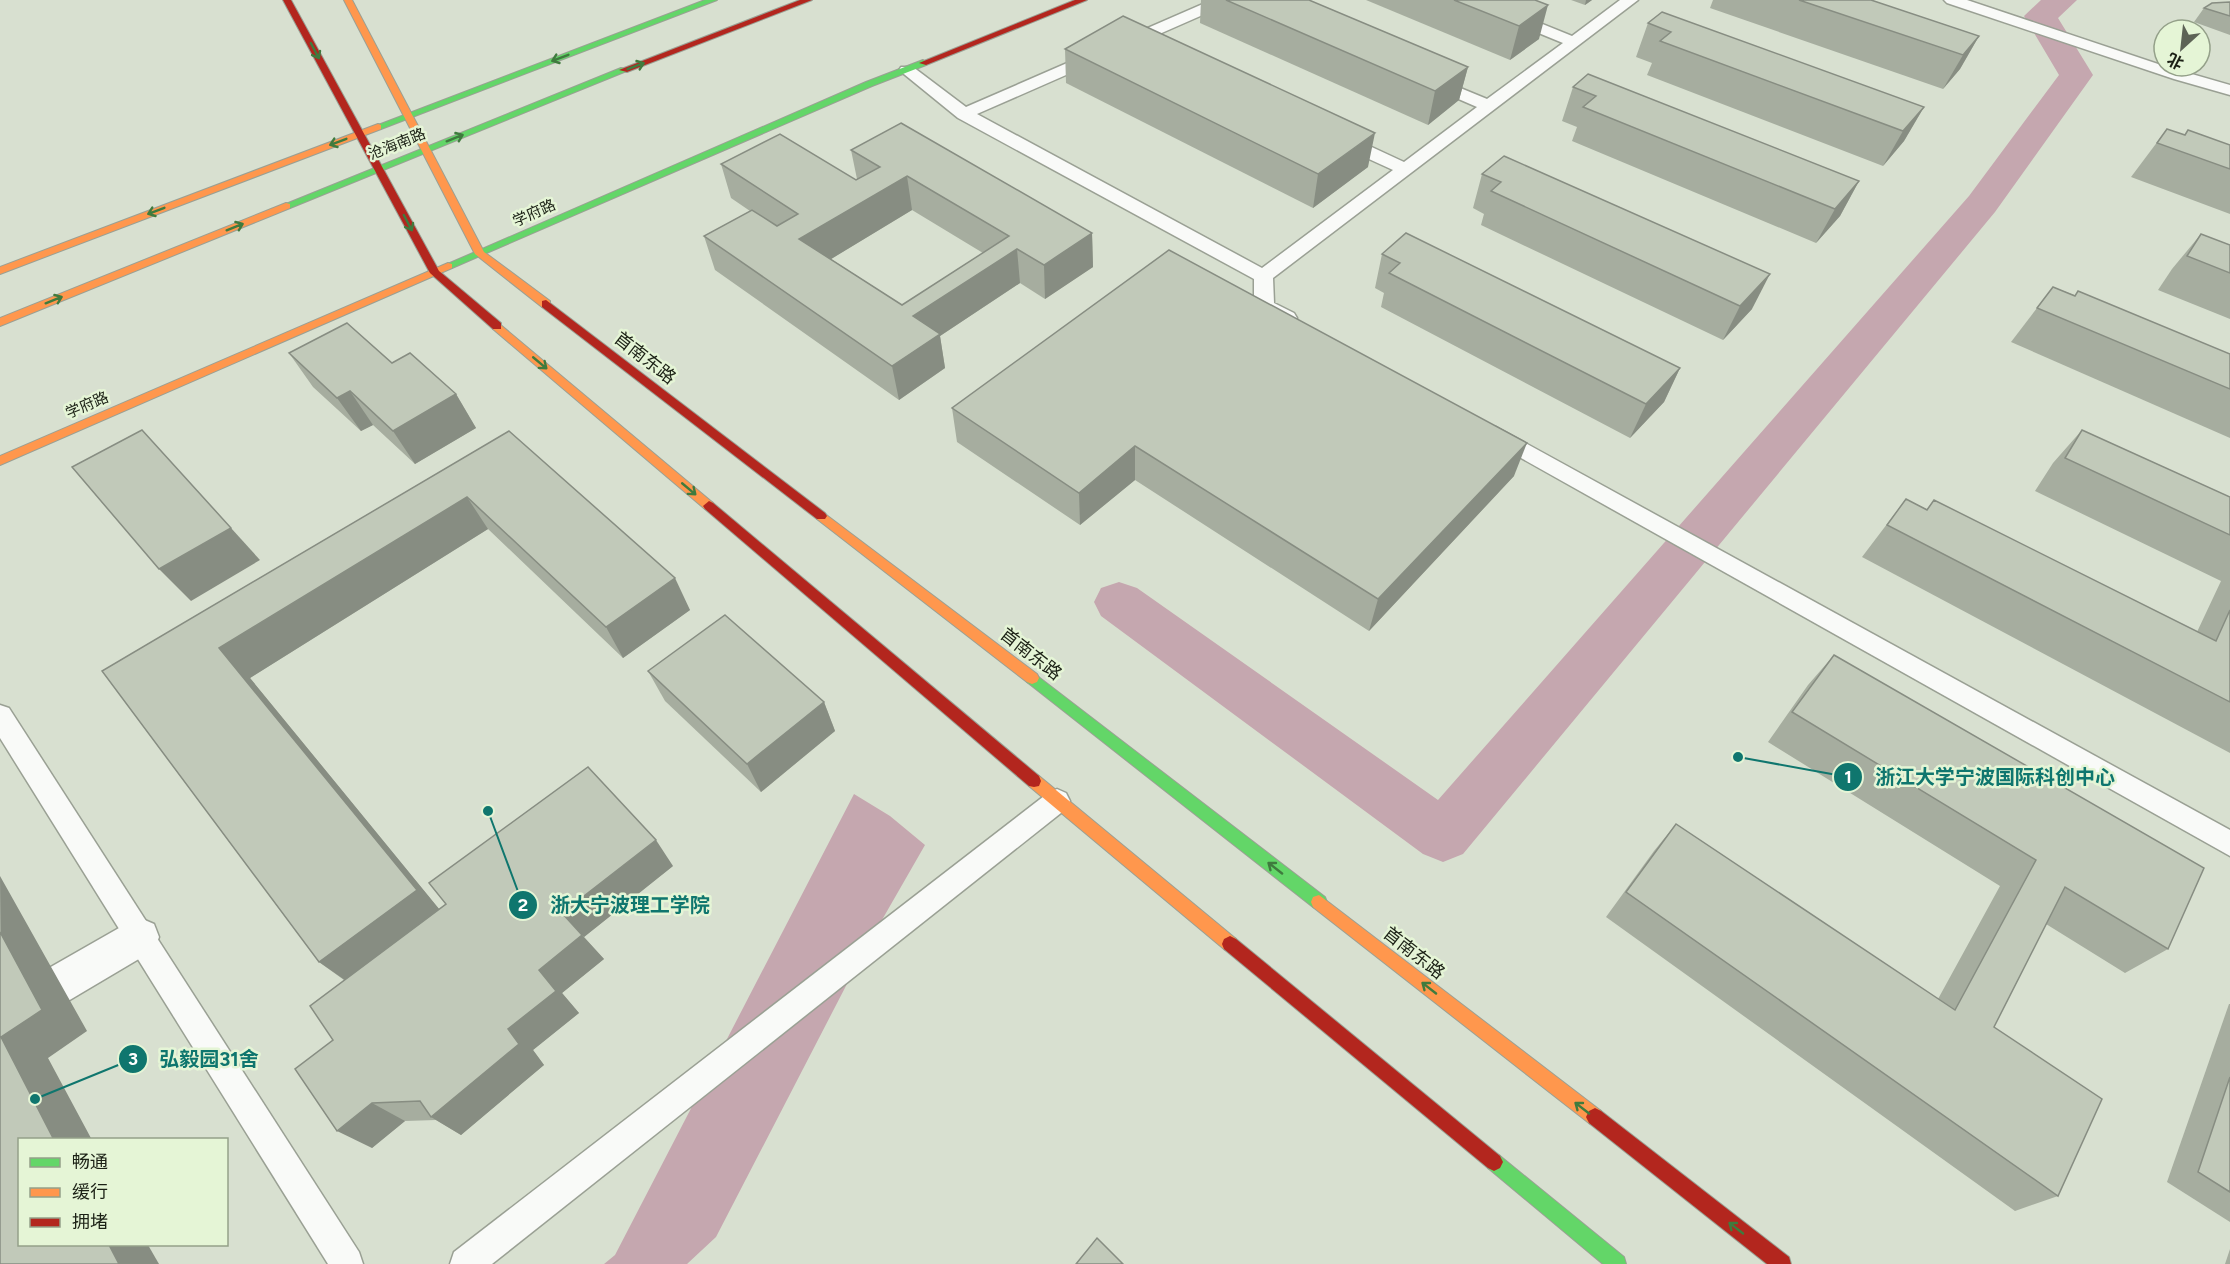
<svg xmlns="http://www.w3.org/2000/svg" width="2230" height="1264" font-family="Figtree,'Noto Sans SC',sans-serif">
<rect width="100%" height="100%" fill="#d8e0d0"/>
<!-- water -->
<polygon fill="#c5a7af" points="854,794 890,816 925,845 863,953 716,1237 687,1264 604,1264 615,1255"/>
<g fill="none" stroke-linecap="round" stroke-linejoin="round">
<!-- canal -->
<polygon fill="#c5a7af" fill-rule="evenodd" points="2041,0 2077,0 2058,18 2093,75 1995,212 1463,854 1443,862 1423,854 1101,616 1094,602 1101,588 1119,582 1137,588 1438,800 1969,196 2059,75 2024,16"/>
<!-- lane casing -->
<g stroke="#9aa094" stroke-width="3">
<g id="lane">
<polygon points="1212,0 1233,0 1230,3 977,114 1262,268 1393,170 1336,144 1333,140 1336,136 1348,136 1404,162 1477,107 1424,84 1422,81 1424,78 1436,78 1487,99 1563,43 1465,3 1462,0 1483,0 1572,36 1620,0 1638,0 1273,278 1274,303 1294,313 1297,318 1294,323 1287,324 1257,310 1254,306 1254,279 958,118 899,70 901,67 913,67 966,107"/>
<polygon points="1944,0 1967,0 2164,66 2230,85 2230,95 2174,79 1947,3"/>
<polygon points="1496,427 2230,830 2230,856 1489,440 1485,435 1489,430"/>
<polygon points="0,705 9,708 359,1252 363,1264 328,1264 0,738"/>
<polygon points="1057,789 1066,793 1070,801 1066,809 492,1264 450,1264 454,1252 1048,793"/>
</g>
</g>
<!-- street casing -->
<g stroke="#9aa094" stroke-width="3">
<polygon id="street" points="140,918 154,924 159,937 154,950 14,1033 0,1039 0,996 126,924"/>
</g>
<!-- fast casing -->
<g stroke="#9aa094" stroke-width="2">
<g id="fast">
<polygon points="705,0 717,0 381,129 373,127"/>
<polygon points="923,60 927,63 926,65 872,86 452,268 444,268 443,266 866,82"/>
<polygon points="621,68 629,70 290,208 282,208 281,206"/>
<polygon points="1032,672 1325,897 1327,902 1325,907 1319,909 1313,907 1027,682 1025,678 1027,674"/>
<polygon points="1494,1153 1500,1156 1624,1257 1626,1264 1603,1264 1488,1168 1485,1162 1488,1156"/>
</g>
</g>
<!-- slow casing -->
<g stroke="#9aa094" stroke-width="2">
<g id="slow">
<polygon points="344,0 352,0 484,252 550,301 550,307 542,307 475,254"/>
<polygon points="378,124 381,125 381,129 0,274 0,267"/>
<polygon points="286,203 290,204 290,208 0,326 0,318"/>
<polygon points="448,263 452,264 452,268 0,465 0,456"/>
<polygon points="497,322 713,503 715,506 713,509 705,509 493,329 493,323"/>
<polygon points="821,511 1037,674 1039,678 1037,682 1032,684 1027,682 817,519 815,516"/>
<polygon points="1034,775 1039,776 1236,939 1238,944 1236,949 1230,952 1224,949 1029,786 1027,781 1029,776"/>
<polygon points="1319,895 1601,1111 1604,1117 1601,1123 1595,1126 1589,1123 1313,907 1311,902 1313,897"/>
</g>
</g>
<!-- jam casing -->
<g stroke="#9aa094" stroke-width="2">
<g id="jam">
<polygon points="283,0 291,0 439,271 501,323 501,329 493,329 430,273"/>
<polygon points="800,0 812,0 627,72 619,70"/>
<polygon points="1075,0 1087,0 926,65 919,63"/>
<polygon points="546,300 825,513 827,516 825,519 817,519 542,307 542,301"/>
<polygon points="709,501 713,503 1039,776 1041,781 1039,786 1034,787 1029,786 705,509 703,506"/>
<polygon points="1230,936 1236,939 1500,1156 1503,1162 1500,1168 1494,1171 1488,1168 1224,949 1222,944 1224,939"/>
<polygon points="1595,1108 1601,1111 1789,1257 1791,1264 1767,1264 1589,1123 1586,1117 1589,1111"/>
</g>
</g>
<!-- lane -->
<use href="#lane" fill="#f9faf8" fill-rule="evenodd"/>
<!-- street -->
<use href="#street" fill="#f9faf8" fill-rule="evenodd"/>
<!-- fast -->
<use href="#fast" fill="#63d668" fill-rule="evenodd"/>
<!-- slow -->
<use href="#slow" fill="#ff974d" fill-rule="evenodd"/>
<!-- jam -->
<use href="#jam" fill="#b3261e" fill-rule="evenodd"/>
</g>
<!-- wall -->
<g fill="#a6ad9f" fill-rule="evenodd">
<polygon points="1201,0 1309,0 1468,67 1459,100 1428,125 1200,23"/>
<polygon points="1366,0 1535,0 1539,39 1510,60"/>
<polygon points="1571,0 1592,0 1585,5"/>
<polygon points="1713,0 1871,0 1979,36 1960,69 1943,89 1710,8"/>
<polygon points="2230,2 2230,35 2194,22 2204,8"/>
<polygon points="1648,23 1924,107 1904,141 1883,166 1647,75 1652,63 1636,57"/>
<polygon points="1065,49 1368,167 1313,208 1066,83"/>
<polygon points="1573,87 1859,181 1840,216 1816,243 1572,141 1577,127 1562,121"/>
<polygon points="2167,129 2184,135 2230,145 2230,214 2131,177"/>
<path d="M 851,150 L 1092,233 L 1093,267 L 1045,299 L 1020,283 L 940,336 L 945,368 L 899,400 L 715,270 L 704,236 L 750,211 L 731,198 L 721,164 L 856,180 L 857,179 ZM 912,210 L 983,253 L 902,305 L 831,259 Z"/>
<polygon points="1504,156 1752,309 1723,340 1481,225 1484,214 1473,208 1482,174"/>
<polygon points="2201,234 2230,245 2230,319 2158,290 2172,269"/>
<polygon points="1382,254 1680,368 1664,402 1630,438 1381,307 1384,293 1375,288"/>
<polygon points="2053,287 2230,354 2230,438 2011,342"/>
<polygon points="289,353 392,363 456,394 476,428 415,464 373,425 361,431 313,387"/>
<polygon points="952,408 1514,476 1369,631 1135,480 1080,525 957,442"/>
<polygon points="2082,430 2230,497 2230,753 1862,557 1906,499 1927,509 1934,500 2197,632 2221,581 2035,491 2053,463"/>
<polygon points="509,431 690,610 623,658 488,529 250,678 439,909 673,866 584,937 604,959 562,993 579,1013 533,1050 544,1065 461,1135 436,1120 405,1121 372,1148 333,1040 344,980 319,962 102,671"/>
<polygon points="1834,655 2168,949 2125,973 2046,924 1994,1027 2058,1196 2015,1211 1606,917 1654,851 1676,824 1938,999 2000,886 1768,742 1808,685"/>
<polygon points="648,671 824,702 835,731 761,792 665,701"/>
<polygon points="2229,1004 2230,1004 2230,1222 2167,1182"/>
<polygon points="2230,1249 2230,1264 2225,1264"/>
</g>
<!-- shaded-wall -->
<g fill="#878d82">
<polygon points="1586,0 1592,0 1585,5"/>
<polygon points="1548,5 1539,39 1510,60 1519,26"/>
<polygon points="1979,36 1960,69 1943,89 1963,55"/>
<polygon points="1468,67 1459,100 1428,125 1435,91"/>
<polygon points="1924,107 1904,141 1883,166 1903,131"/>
<polygon points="1375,133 1368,167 1313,208 1318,174"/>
<polygon points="907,176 912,210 808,273 799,239"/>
<polygon points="1859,181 1840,216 1816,243 1835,209"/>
<polygon points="1092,233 1093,267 1045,299 1044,265"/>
<polygon points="1017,249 1020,283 940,336 945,368 899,400 892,366 913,316"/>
<polygon points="1770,274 1752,309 1723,340 1740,306"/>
<polygon points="1680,368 1664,402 1630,438 1646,404"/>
<polygon points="350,391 373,425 361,431 337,398"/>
<polygon points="456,394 476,428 415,464 393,431"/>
<polygon points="1527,443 1514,476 1369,631 1378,599"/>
<polygon points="1135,446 1135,480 1080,525 1079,493"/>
<polygon points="467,497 488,529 250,678 444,915 352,985 319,962 219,648"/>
<polygon points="231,528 260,560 191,601 159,569"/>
<polygon points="675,578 690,610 623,658 606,627"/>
<polygon points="824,702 835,731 761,792 747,764"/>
<polygon points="656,840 673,866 584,937 562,913"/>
<polygon points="0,876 87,1031 48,1058 92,1140 54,1140 1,1037"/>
<polygon points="582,935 604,959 562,993 579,1013 533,1050 544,1065 461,1135 431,1117 508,1029 539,970"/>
<polygon points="372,1103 405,1121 372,1148 337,1131"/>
<polygon points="109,1245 148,1245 159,1264 119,1264"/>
</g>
<!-- building -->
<g fill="#c1c9b9" stroke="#878d82" stroke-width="1.5" fill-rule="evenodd">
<polygon points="1226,0 1309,0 1468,67 1435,91"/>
<polygon points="1454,0 1535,0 1548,5 1519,26"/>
<polygon points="1799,0 1871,0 1979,36 1963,55"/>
<polygon points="2230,2 2230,16 2204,8 2212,3"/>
<polygon points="1662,12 1924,107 1903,131 1660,41 1671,32 1648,23"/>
<polygon points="1123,16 1375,133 1318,174 1065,49"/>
<polygon points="1588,74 1859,181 1835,209 1583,107 1596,96 1573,87"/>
<path d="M 901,123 L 1092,233 L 1044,265 L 1017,249 L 913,316 L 940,334 L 892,366 L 704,236 L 752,210 L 777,226 L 798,214 L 721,164 L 780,134 L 856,180 L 880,167 L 851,150 ZM 907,176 L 1009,236 L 902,305 L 799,239 Z"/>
<polygon points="2167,129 2185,135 2188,130 2230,145 2230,169 2157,143"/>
<polygon points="1504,156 1770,274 1740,306 1491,191 1501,182 1482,174"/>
<polygon points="1406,233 1680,368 1646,404 1389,273 1400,263 1382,254"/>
<polygon points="2201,234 2230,245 2230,273 2187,256"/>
<polygon points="1169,250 1527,443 1378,599 1135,446 1079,493 952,408"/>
<polygon points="2053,287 2075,296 2078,291 2230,354 2230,389 2037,308"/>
<polygon points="347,323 392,363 410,353 456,394 393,431 350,391 337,398 289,353"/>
<polygon points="142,430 231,528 159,569 72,467"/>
<polygon points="2082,430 2230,497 2230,535 2065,458"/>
<polygon points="509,431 675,578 606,627 467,497 219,648 417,890 319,962 102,671"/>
<polygon points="1906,499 1927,510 1934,500 2216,641 2230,610 2230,702 1887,525"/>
<polygon points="725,615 824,702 747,764 648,671"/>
<polygon points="1834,655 2204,868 2168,949 2065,887 1994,1027 2102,1099 2058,1196 1626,892 1676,824 1955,1010 2036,860 1792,712"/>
<polygon points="588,767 656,840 562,913 582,935 539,970 556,991 508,1029 519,1044 431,1117 420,1101 372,1103 337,1131 295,1069 333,1040 310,1006 446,904 429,883"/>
<polygon points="0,932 42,1010 1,1037 54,1140 20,1140 20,1245 109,1245 119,1264 0,1264"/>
<polygon points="2230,1077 2230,1192 2198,1172"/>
<polygon points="1097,1238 1123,1264 1076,1264"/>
</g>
<!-- one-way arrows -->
<defs><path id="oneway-shaft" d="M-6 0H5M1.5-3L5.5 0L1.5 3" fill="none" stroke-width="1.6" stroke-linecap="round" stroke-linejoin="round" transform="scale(1.5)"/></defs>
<g stroke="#3f7b3e">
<use href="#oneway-shaft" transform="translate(315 51) rotate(62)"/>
<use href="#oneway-shaft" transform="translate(560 58) rotate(159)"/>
<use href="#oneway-shaft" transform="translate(636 66) rotate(-21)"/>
<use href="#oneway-shaft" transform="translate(455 138) rotate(-22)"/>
<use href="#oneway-shaft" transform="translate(338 142) rotate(159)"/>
<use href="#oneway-shaft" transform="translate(156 211) rotate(159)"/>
<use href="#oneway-shaft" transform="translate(408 223) rotate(62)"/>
<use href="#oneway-shaft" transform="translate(235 227) rotate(-22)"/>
<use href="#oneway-shaft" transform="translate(54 300) rotate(-22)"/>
<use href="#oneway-shaft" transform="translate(540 363) rotate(40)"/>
<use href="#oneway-shaft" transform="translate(689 489) rotate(40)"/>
<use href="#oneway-shaft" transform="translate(1275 868) rotate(-142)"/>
<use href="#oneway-shaft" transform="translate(1429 988) rotate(-142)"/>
<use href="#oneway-shaft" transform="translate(1582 1108) rotate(-142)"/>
<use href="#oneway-shaft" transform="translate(1736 1228) rotate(-142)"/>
</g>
<g text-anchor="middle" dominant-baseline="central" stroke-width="5" stroke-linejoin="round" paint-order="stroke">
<!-- far-street labels -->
<g font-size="15" fill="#1b2015" stroke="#e5f5d6">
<text transform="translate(397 144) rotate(-22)">沧海南路</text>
<text transform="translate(534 213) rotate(-24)">学府路</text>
<text transform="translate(87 405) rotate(-23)">学府路</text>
</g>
<!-- street labels -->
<g font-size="18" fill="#1b2015" stroke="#e5f5d6">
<text transform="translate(645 358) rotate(38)">首南东路</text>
<text transform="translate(1031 654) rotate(38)">首南东路</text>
<text transform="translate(1414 953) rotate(38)">首南东路</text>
</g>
</g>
<!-- callouts -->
<path fill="none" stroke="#0f766e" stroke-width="2" d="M1738 757L1848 777M488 811L523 905M35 1099L133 1059"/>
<g fill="#0f766e" stroke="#e5f5d6" stroke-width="2">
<circle cx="1738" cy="757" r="6"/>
<circle cx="488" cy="811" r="6"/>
<circle cx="35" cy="1099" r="6"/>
<circle cx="1848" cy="777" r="15"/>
<circle cx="523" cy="905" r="15"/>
<circle cx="133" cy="1059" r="15"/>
</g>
<g font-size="18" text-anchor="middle" font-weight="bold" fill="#fff">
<text x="1848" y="783">1</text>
<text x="523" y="911">2</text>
<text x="133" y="1065">3</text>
</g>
<g font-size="20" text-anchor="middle" font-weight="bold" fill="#0f766e" stroke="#e5f5d6" stroke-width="5" stroke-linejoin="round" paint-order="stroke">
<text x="1995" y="784">浙江大学宁波国际科创中心</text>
<text x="630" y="912">浙大宁波理工学院</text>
<text x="209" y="1066">弘毅园31舍</text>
</g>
<!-- legend -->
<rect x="18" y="1138" width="210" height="108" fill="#e5f5d6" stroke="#94a089" stroke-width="1.5"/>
<rect x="30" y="1158" width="30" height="9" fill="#63d668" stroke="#94a089" stroke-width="1.5"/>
<text x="72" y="1168" font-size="18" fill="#1b2015">畅通</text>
<rect x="30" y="1188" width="30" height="9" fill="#ff974d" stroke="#94a089" stroke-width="1.5"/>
<text x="72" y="1198" font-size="18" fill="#1b2015">缓行</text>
<rect x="30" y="1218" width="30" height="9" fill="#b3261e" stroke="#94a089" stroke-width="1.5"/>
<text x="72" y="1228" font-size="18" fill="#1b2015">拥堵</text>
<!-- north arrow -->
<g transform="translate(2182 48) rotate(207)"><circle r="28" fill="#e5f5d6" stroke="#94a089" stroke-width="1.5"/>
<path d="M0-4.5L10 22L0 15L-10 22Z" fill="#5d6356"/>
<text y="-9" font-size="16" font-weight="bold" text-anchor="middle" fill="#1b2015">北</text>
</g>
</svg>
